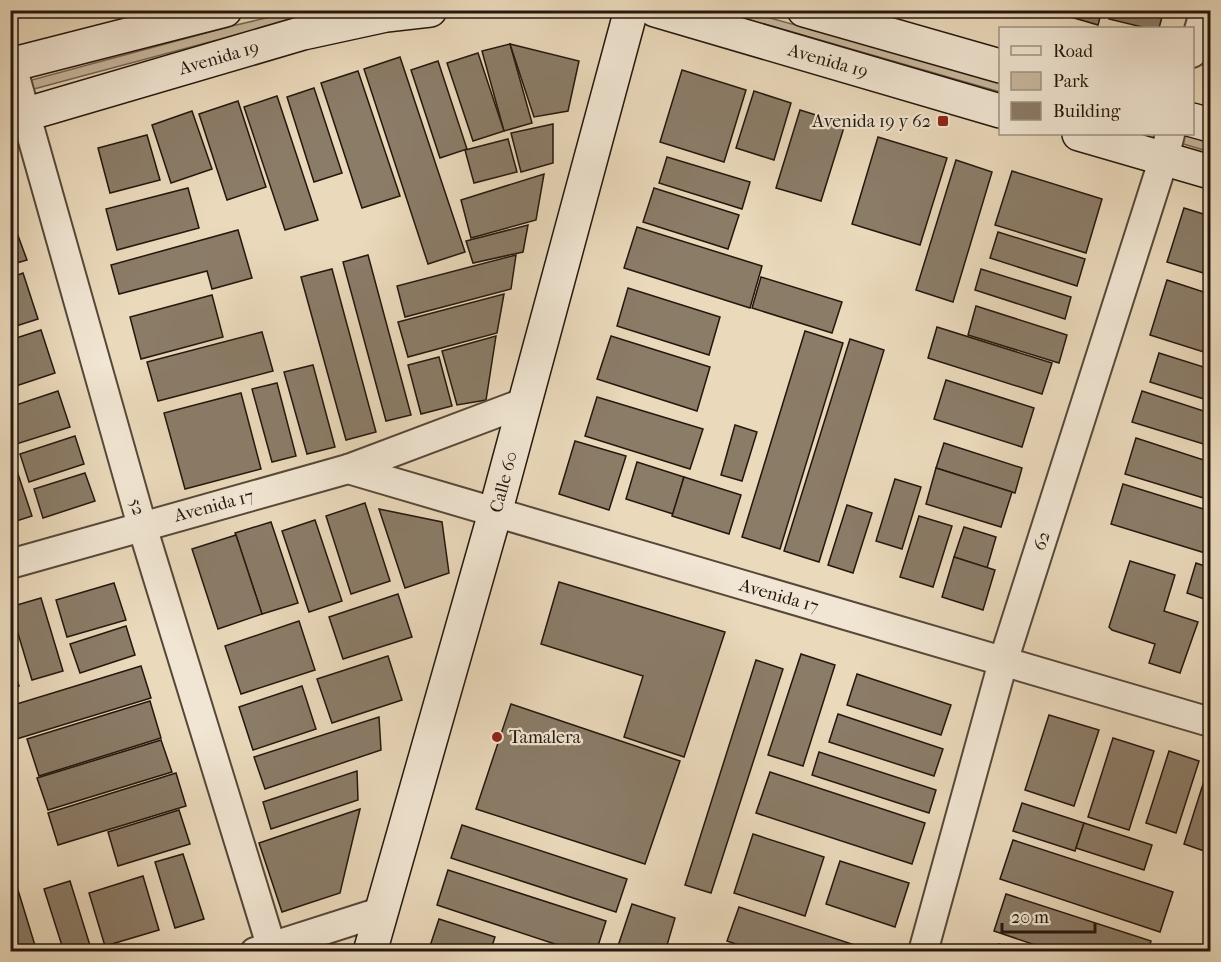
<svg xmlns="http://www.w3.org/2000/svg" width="1221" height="962" font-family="'IM FELL French Canon',serif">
<rect width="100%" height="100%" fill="#ead9bb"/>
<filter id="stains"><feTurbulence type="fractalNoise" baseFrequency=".00333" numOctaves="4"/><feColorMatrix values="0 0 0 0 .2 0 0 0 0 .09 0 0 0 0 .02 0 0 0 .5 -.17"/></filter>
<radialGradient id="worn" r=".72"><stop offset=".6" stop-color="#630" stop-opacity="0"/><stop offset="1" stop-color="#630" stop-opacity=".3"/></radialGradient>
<!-- green -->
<g fill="#c8b89e" stroke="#766856" stroke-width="1.5">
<polygon points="296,11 325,11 30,90 28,81 232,26"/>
<polygon points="719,11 745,11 1000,82 1000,92"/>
<polygon points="1182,134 1210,142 1210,152 1177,142"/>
</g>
<!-- building -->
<g fill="#8b7c68" stroke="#24170e" stroke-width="1.5">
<polygon points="46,10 63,10 47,15"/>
<polygon points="1047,10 1102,10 1098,25"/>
<polygon points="1112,10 1164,10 1159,28 1146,28 1109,19"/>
<polygon points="510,44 532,123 504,131 482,51"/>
<polygon points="510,44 579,61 568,111 534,117"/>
<polygon points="478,53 504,131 473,141 447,63"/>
<polygon points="400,57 465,252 428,264 364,69"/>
<polygon points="438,61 467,149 440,158 411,70"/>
<polygon points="682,70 746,90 724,162 660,142"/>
<polygon points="358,71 400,196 362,208 321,83"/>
<polygon points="314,88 342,173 314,182 287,97"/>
<polygon points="754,91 791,103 774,160 736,148"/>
<polygon points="277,96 318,220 285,230 244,107"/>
<polygon points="238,101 266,187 227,200 199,114"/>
<polygon points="800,110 845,124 821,201 776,188"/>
<polygon points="192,111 212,169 171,183 152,125"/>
<polygon points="553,124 553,163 521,172 511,133"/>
<polygon points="147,135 160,180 110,193 98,148"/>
<polygon points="878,137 947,158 920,245 852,224"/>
<polygon points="508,139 517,172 474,183 465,150"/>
<polygon points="667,157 750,182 742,209 659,183"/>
<polygon points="956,160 992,172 953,302 916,290"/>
<polygon points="1012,171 1102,199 1086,253 995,225"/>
<polygon points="544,174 536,220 471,238 461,200"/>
<polygon points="188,188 199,228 117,250 106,209"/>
<polygon points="654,188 739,215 728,249 643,222"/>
<polygon points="1184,208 1210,216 1210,275 1167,262"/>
<polygon points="10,214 27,260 10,265"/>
<polygon points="528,225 523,252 473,263 466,241"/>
<polygon points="637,227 762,266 750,308 624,268"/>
<polygon points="238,230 252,278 212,289 207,271 119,294 111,265"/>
<polygon points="998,232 1085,259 1077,286 990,258"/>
<polygon points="368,255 411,415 386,421 343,262"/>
<polygon points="516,255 511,289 405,317 397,286"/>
<polygon points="332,269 376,432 346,440 301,277"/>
<polygon points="981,269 1071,297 1065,319 975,290"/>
<polygon points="23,273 38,319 10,328 10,278"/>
<polygon points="761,277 842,302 832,333 752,308"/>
<polygon points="1167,280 1210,294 1210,354 1150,335"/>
<polygon points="628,288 720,317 709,355 617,326"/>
<polygon points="504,294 497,333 408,357 398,322"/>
<polygon points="212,295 223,337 141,359 130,317"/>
<polygon points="976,306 1067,335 1059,363 968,335"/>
<polygon points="937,327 1052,363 1042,394 928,358"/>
<polygon points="41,330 55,373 10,388 10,340"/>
<polygon points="805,331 843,343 780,549 742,537"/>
<polygon points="262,332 273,371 158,401 147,362"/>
<polygon points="496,336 486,400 457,405 442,351"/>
<polygon points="611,336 710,367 697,411 597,379"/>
<polygon points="850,339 884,350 819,562 784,551"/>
<polygon points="1159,353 1210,369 1210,401 1150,382"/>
<polygon points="439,357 452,406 421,414 408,365"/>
<polygon points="313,365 335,447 307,454 284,372"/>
<polygon points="946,380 1034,408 1022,447 934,419"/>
<polygon points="277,383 296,456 272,462 252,389"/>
<polygon points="58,391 70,427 10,446 10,407"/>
<polygon points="1142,391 1210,413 1210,446 1132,422"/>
<polygon points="241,393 261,469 185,489 164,413"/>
<polygon points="597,397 703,429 690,469 585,436"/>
<polygon points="735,425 757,432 742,481 721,475"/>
<polygon points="75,436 84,464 29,482 20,454"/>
<polygon points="1136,438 1210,462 1210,500 1125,474"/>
<polygon points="575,441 626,456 609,510 559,494"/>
<polygon points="944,443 1022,468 1015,493 936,468"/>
<polygon points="10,450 32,516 10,523"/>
<polygon points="637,462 684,477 673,514 626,499"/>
<polygon points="936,468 1012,492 1001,527 926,504"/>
<polygon points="85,473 95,501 43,518 34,489"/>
<polygon points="684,477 741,495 729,534 672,516"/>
<polygon points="895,479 921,487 902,549 876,541"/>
<polygon points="1123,484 1210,511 1210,534 1205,553 1111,524"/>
<polygon points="365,503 390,581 351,594 326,516"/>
<polygon points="847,505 872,513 853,573 828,565"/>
<polygon points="379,509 442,522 449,573 405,588"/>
<polygon points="919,516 952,526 933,587 900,577"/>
<polygon points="315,520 342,601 309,612 282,531"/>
<polygon points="271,522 298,603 262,614 235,533"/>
<polygon points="964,527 996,537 987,568 954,557"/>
<polygon points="236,535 262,614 218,629 192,549"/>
<polygon points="954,557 995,570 983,610 942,597"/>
<polygon points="1130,561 1175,575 1164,611 1198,622 1180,673 1149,663 1155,644 1112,630 1109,627"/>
<polygon points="1196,563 1210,568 1210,601 1187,593"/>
<polygon points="559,582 725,632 684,757 624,737 643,676 541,644"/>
<polygon points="114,583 126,620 67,637 56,600"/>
<polygon points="398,594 412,637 343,659 329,617"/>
<polygon points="41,598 63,671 32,680 10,607"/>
<polygon points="299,621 315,670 241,694 225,646"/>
<polygon points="126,626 135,655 80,673 70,644"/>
<polygon points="801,654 835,665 803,766 768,755"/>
<polygon points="388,656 402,700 332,723 317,679"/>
<polygon points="10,660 19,686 10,689"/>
<polygon points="756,660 783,669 711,893 685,885"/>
<polygon points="141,666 151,698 10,741 10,706"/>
<polygon points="857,674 951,705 941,735 847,705"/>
<polygon points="302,686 316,729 253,750 239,707"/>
<polygon points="150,701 161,738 39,776 27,739"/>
<polygon points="511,704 680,761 645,864 476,809"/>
<polygon points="838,714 943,749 934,776 829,742"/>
<polygon points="1049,715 1099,730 1074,806 1025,790"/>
<polygon points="379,717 381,750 265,789 254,757"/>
<polygon points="1113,738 1154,751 1129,830 1088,817"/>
<polygon points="161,740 172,772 48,810 37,778"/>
<polygon points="1169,751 1199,761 1176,833 1146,823"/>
<polygon points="819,752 936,790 929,813 812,775"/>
<polygon points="357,771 358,800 271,829 263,802"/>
<polygon points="770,772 925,823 912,864 756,813"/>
<polygon points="176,773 186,806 58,845 48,813"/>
<polygon points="1204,781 1210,783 1210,853 1184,844"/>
<polygon points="1022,803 1084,823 1075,851 1013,831"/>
<polygon points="360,809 340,893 282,912 259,843"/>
<polygon points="179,810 190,844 118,866 108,832"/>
<polygon points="1084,823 1152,845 1144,870 1076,848"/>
<polygon points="462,825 627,879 616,912 451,858"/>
<polygon points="753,834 824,857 805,916 734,893"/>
<polygon points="1013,840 1173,892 1160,932 1000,879"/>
<polygon points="183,854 204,919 175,928 155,862"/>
<polygon points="840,861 909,883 895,927 826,904"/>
<polygon points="10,864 37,952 10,952"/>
<polygon points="448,870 606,921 596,952 579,952 437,905"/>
<polygon points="143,876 159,930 105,946 89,893"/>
<polygon points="70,881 92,952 64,952 44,889"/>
<polygon points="1006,894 1151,941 1148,952 1056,952 994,931"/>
<polygon points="632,904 675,918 665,952 616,952"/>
<polygon points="739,907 876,952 759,952 727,941"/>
<polygon points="439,919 495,937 490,952 428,952"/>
<polygon points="999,944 1023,952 997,952"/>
<polygon points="500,945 519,952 498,952"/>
</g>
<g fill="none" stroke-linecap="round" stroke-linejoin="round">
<!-- street casing -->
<g stroke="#564839" stroke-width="32">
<g id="street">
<polyline points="1192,53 1205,10"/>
<polyline points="10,59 142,526 273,952"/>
<polyline points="348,469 526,402"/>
<polyline points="10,564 348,469 1210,722"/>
<polyline points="255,952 380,912"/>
<polyline points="923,952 1003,662 1164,158 1170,134"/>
</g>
</g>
<!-- secondary casing -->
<g stroke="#24170e" stroke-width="36">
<g id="secondary">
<polyline points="655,10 1000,111"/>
<polyline points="804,10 1000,66"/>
<polyline points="10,65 225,10"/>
<polyline points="10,119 303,33 386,15 430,10"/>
<polyline points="1192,120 1210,125"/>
<polyline points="1079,134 1210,172"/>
<polyline points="370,952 495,513 631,10"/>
</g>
</g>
<!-- street -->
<use href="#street" stroke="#f1e6d3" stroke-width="28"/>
<!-- secondary -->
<use href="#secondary" stroke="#f1e6d3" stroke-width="33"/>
</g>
<!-- markers -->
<g fill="#8f2418" stroke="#f1e6d3" stroke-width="2">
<rect x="937" y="115" width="12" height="12" rx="3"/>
<circle cx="497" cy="737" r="6"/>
</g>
<g text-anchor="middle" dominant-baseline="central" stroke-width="4.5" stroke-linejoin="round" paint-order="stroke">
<!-- street labels -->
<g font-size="18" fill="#24170e" stroke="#f1e6d3">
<text transform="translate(219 58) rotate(-16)">Avenida 19</text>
<text transform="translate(828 61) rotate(16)">Avenida 19</text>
<text transform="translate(504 482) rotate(-75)">Calle 60</text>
<text transform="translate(214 506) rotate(-15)">Avenida 17</text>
<text transform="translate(137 507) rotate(74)">52</text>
<text transform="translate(1042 541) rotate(-72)">62</text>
<text transform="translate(779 596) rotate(16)">Avenida 17</text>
</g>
<!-- poi labels -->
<g font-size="18" fill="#24170e" stroke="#f1e6d3" text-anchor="end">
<text x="931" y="121">Avenida 19 y 62</text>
<text x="509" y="737" text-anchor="start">Tamalera</text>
</g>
</g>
<!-- margin -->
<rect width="1221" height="962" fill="none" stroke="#ead9bb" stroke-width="36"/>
<rect x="12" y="12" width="1197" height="938" fill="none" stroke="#24170e" stroke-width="3"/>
<rect x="18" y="18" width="1185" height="926" fill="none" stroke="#24170e" stroke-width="1.5"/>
<!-- legend -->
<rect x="999" y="27" width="195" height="108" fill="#f1e6d3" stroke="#9f9384" stroke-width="1.5"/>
<rect x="1011" y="46" width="30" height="9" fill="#f1e6d3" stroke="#9f9384" stroke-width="1.5"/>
<text x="1053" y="57" font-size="18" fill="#24170e">Road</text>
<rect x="1011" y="72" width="30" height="18" fill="#c8b89e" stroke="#9f9384" stroke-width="1.5"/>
<text x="1053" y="87" font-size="18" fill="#24170e">Park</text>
<rect x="1011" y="102" width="30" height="18" fill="#8b7c68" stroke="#9f9384" stroke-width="1.5"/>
<text x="1053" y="117" font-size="18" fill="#24170e">Building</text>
<!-- scale -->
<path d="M1002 923v9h93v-9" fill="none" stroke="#24170e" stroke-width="3"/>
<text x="1011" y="923" font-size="18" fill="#24170e" stroke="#f1e6d3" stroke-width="4.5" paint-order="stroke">20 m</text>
<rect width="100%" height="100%" filter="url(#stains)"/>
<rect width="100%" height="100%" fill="url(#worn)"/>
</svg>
